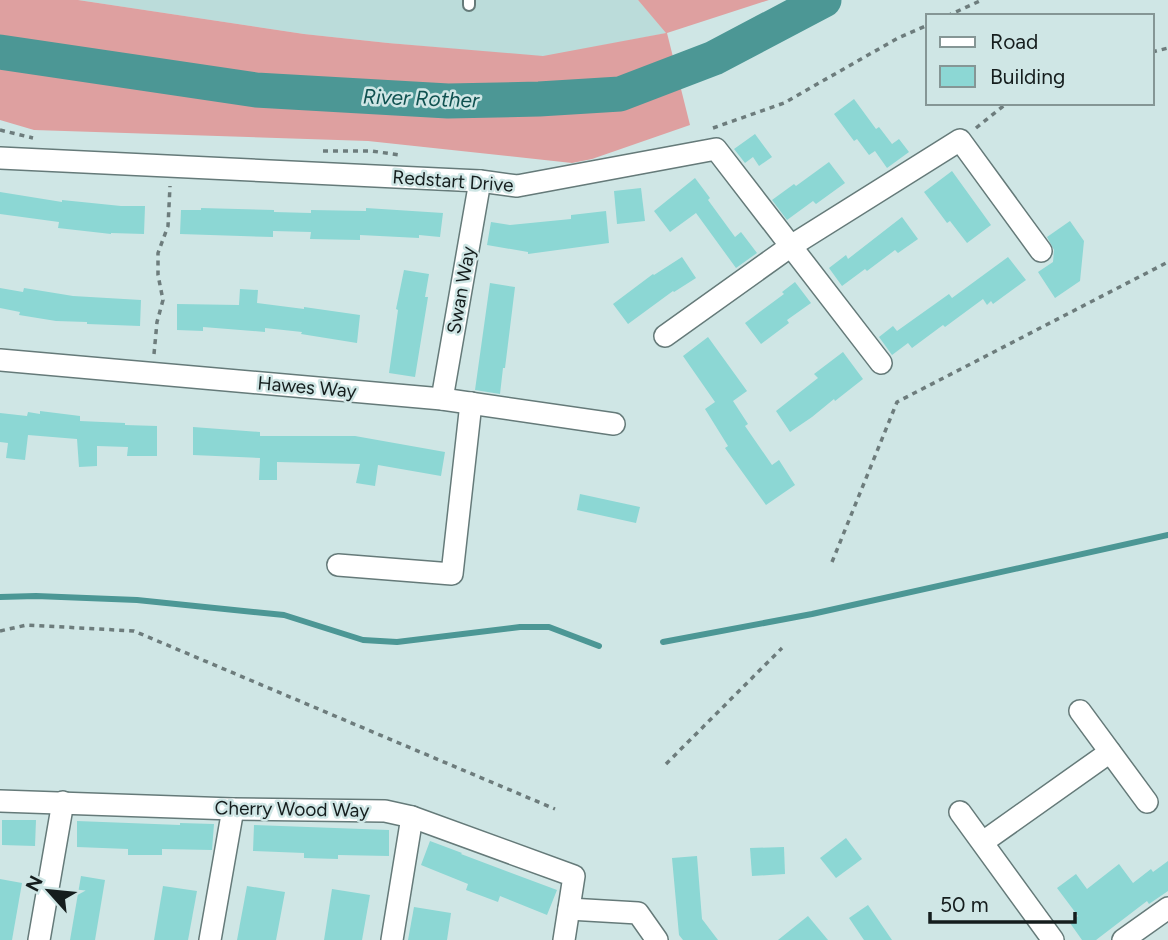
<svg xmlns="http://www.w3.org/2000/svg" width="1168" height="940" font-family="Figtree,sans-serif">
<rect width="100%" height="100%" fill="#cfe6e5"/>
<!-- built -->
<polygon fill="#bbdcda" points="78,0 638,0 667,33 543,57 388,43 304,34"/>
<!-- forest -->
<polygon fill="#dea0a0" points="0,0 78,0 304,34 388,43 543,56 666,33 638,0 769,0 667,33 690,125 592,159 572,163 368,141 34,130 0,120"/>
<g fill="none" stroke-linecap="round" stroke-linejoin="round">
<!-- stream -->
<g stroke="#4c9795" stroke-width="6">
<polyline points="0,597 36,596 137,600 284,615 363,640 397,642 520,627 549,627 599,646"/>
<polyline points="663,642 812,614 1168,535"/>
</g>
<!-- river -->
<polyline stroke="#4c9795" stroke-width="35" points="0,52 256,90 448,101 539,99 620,94 714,58 824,0"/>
</g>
<!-- building -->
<g fill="#8cd7d4">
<polygon points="854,99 876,129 879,127 892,144 899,139 909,152 887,168 875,151 869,155 857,139 854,141 834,114"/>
<polygon points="755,134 772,157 759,166 753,157 745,163 734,149"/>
<polygon points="829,162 845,183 816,204 813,201 787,220 772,200 794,184 796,186"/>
<polygon points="952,171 991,225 967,243 950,221 947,223 924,192"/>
<polygon points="695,178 710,198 708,200 735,237 741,232 757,253 736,268 696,213 670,232 654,211"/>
<polygon points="641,188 645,221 617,224 614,191"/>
<polygon points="0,192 62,202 62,200 121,206 145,206 144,234 111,233 111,234 58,228 59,222 0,214"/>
<polygon points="201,208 274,210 274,212 311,213 311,210 366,211 366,208 443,213 440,237 419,235 419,238 360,235 360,240 310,239 311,232 273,231 273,237 180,234 181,210 201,210"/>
<polygon points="606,211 609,243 528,254 528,252 487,245 491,222 510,225 571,219 571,215"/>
<polygon points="902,217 918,239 898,253 895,250 867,271 865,269 842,286 829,268 846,255 848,259"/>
<polygon points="1070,221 1084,241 1080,281 1055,298 1038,272 1053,262 1054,250 1047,237"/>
<polygon points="682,257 696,278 674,292 673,291 628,324 613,304 653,274 654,275"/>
<polygon points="1008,257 1026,280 993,304 991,301 987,305 983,299 945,327 943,325 912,348 908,343 892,355 879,337 893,326 897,331 949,294 952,298"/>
<polygon points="404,270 429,274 425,297 428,297 415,377 389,373 398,310 396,309"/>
<polygon points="795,282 811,303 787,320 789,323 761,344 745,323 784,294 782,292"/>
<polygon points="490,283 515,287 505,368 503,368 500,394 475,390"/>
<polygon points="0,288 23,292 24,288 73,296 141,300 140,326 87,324 87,322 56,321 19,315 20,312 0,308"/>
<polygon points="240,289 258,290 257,303 304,309 304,307 360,315 357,343 301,334 302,332 265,328 265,332 203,327 203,331 177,330 177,304 239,305"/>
<polygon points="708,337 747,391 733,401 748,424 745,426 772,465 779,460 795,485 766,505 725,448 728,446 705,409 715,402 683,356"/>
<polygon points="843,352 863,379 835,401 834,399 812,417 790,432 776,411 818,378 814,374"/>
<polygon points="40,411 80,416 80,421 125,423 125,425 157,426 157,456 127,456 128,447 97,446 97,466 79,467 77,439 28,435 25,460 6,458 8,443 0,442 0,413 27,416 28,412 40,414"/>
<polygon points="193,427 260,432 260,436 355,436 445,452 441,476 378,465 375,486 356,483 360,464 277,462 277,480 259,480 260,458 193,455"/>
<polygon points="580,494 640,507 636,523 577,510"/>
<polygon points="2,820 36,820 35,846 2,845"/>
<polygon points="77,821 180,825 180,823 214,824 212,850 162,849 162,855 128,855 128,849 77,847"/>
<polygon points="254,825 389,830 389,856 338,855 338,859 304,858 304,853 253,851"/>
<polygon points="846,838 862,859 836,878 820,858"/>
<polygon points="430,841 462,853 461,854 557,890 547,915 500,896 498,902 466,890 468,884 421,865"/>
<polygon points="784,847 785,874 752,876 750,848"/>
<polygon points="697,856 702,919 718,940 683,940 679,935 672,858"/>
<polygon points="1168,861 1168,891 1149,904 1147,901 1096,940 1082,940 1070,923 1078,916 1057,888 1076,874 1087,889 1119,864 1133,883 1151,869 1153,872"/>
<polygon points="81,876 105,880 95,940 70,940"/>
<polygon points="0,879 22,883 12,940 0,940"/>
<polygon points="163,886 197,891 188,940 154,940"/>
<polygon points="247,886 285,892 276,940 237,940"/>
<polygon points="332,889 370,895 362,940 324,940"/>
<polygon points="868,905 892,940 864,940 849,918"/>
<polygon points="414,907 451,913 447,940 408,940"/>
<polygon points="808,916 828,940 778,940"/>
</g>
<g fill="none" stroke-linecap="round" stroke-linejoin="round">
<!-- service casing -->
<g stroke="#657a79" stroke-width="14">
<polyline id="service" points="469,5 469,0"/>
</g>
<!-- minor casing -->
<g stroke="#657a79" stroke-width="24">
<g id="minor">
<polyline points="0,158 480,181 517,186 716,149 881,363"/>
<polyline points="665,336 791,246 960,140 1041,251"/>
<polyline points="0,360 442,399 614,424"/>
<polyline points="442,399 480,181"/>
<polyline points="338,565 452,574 471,403"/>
<polyline points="1080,711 1147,802"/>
<polyline points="0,801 233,809 385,811 412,817 574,876 564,940"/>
<polyline points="960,812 1053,940"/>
<polyline points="983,842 1110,752"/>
<polyline points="569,909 638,913 657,940"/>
<polyline points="39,940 63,802"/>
<polyline points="210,940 233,809"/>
<polyline points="392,940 412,817"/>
<polyline points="1123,940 1168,908"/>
</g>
</g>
<!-- path -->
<g stroke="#6d7c7c" stroke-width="3.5" stroke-dasharray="5 5" stroke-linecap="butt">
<polyline points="947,16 982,0"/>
<polyline points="1152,52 1168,48"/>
<polyline points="713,128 784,103 898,38 928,25"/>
<polyline points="976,128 1007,103"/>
<polyline points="0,130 33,138"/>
<polyline points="323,151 372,151 399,155"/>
<polyline points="154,354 157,322 163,300 158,275 158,253 168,226 170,186"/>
<polyline points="832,562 897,402 1168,262"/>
<polyline points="0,631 27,625 134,631 555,809"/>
<polyline points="666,764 782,648"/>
</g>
<!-- service -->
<use href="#service" stroke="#fff" stroke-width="10"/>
<!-- minor -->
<use href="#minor" stroke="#fff" stroke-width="21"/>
</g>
<g text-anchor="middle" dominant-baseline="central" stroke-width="5" stroke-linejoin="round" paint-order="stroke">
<!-- street labels -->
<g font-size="19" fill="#151d1d" stroke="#cfe6e5">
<text transform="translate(453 181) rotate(4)">Redstart Drive</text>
<text transform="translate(461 290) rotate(-80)">Swan Way</text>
<text transform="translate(307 387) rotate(5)">Hawes Way</text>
<text transform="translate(292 809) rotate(1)">Cherry Wood Way</text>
</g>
<!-- water labels -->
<g font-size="21" font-style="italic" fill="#0f5150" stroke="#cfe6e5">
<text transform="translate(421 98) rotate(2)">River Rother</text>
</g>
</g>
<!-- legend -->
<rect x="926" y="14" width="228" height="91" fill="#cfe6e5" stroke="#859695" stroke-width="2"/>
<rect x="940" y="37" width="35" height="10" fill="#ffffff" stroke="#859695" stroke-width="2"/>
<text x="990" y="49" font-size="21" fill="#151d1d">Road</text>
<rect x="940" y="66" width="35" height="21" fill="#8cd7d4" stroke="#859695" stroke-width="2"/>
<text x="990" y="84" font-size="21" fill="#151d1d">Building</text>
<!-- north arrow -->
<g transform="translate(49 891) rotate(297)" stroke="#cfe6e5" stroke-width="5" paint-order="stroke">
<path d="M0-5L12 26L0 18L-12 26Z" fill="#151d1d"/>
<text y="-10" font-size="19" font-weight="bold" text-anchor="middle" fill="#151d1d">N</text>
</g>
<!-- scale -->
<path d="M930 912v10h145v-10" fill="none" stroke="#151d1d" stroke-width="3.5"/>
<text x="940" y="912" font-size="21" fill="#151d1d" stroke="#cfe6e5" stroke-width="5" paint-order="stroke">50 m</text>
</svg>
